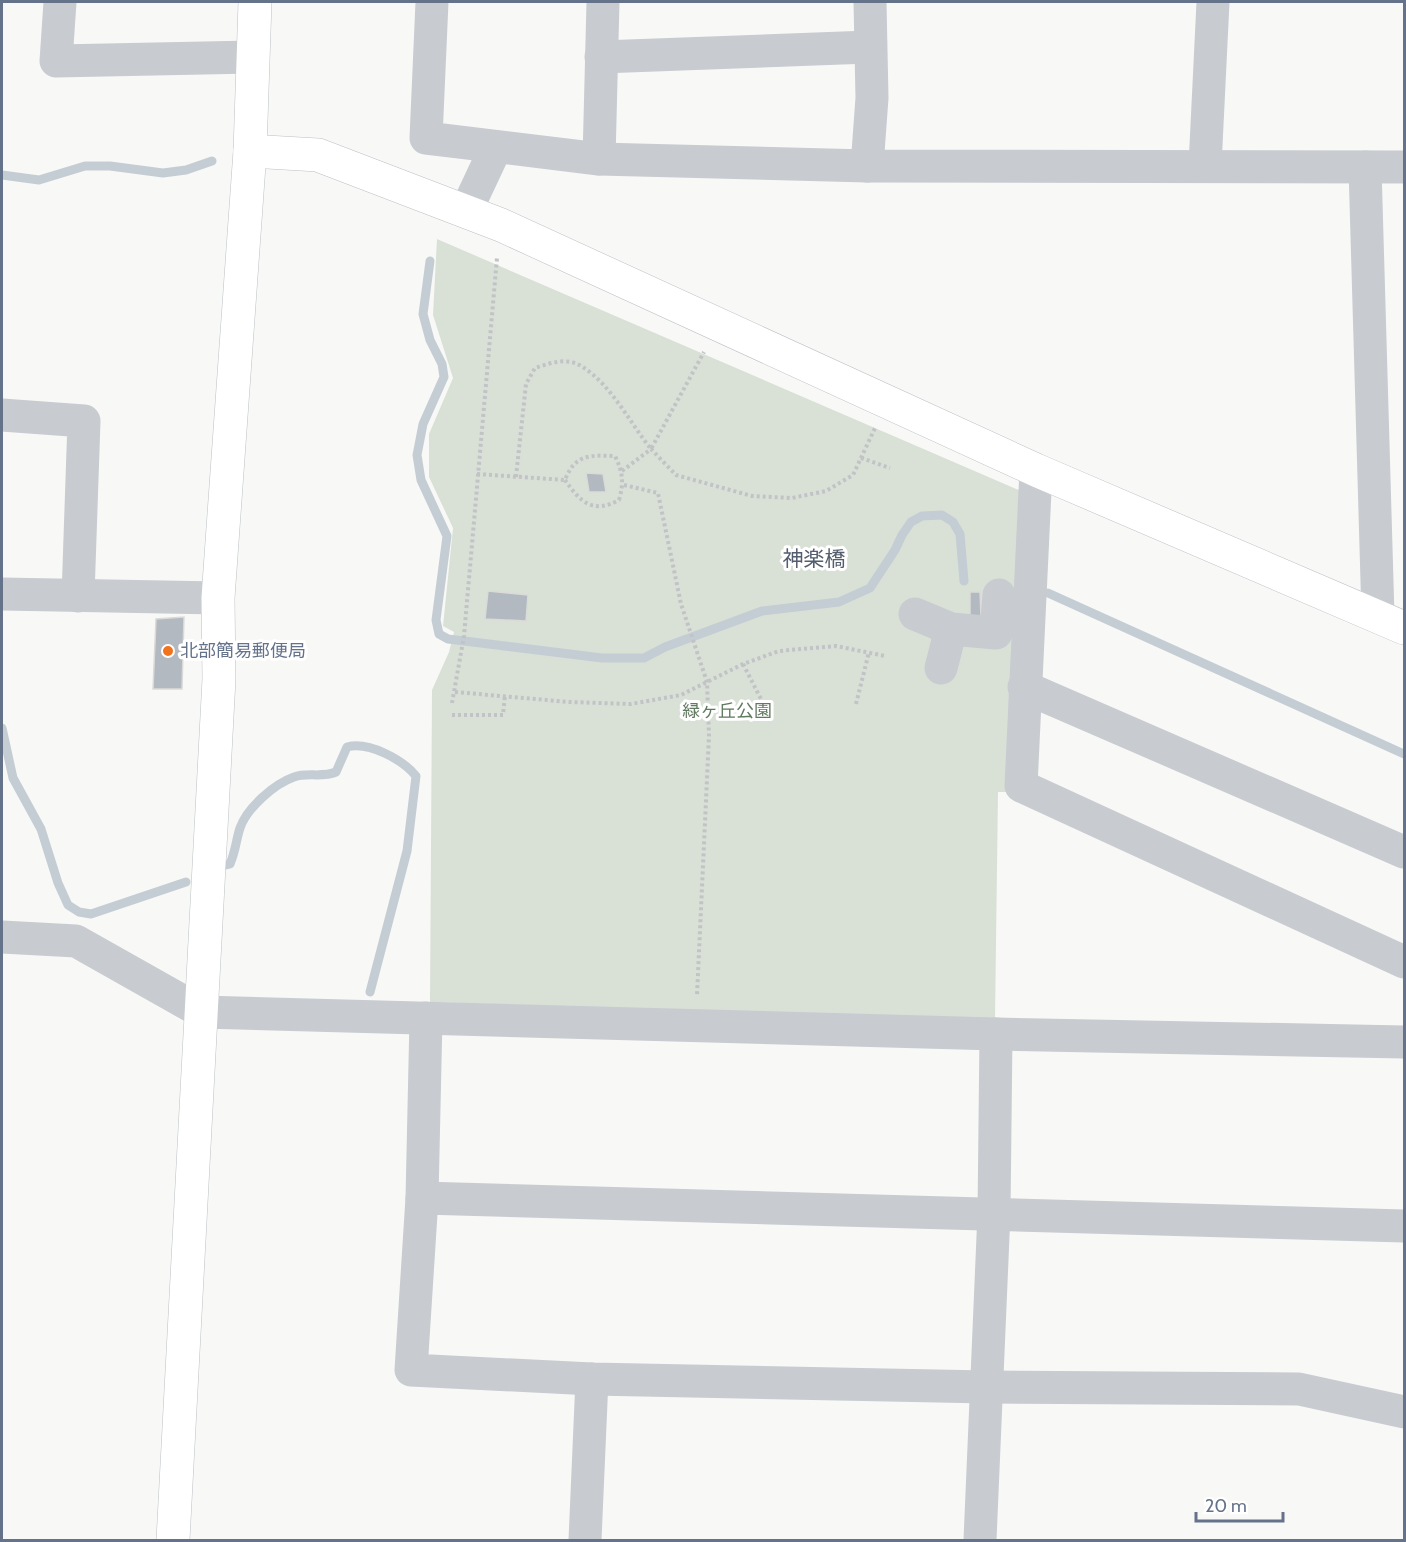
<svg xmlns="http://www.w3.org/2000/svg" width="1406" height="1542" font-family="Cabin,'Noto Sans JP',sans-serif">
<rect width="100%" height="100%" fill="#f8f9f6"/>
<!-- green -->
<polygon fill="#d9e1d7" points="437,239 1021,491 1008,792 998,792 995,1020 430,1002 432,690 449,652 454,632 443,626 453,528 429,477 429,434 453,378 433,315"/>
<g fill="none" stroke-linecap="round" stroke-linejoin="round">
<!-- stream -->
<g stroke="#c5cdd4" stroke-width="9">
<polyline points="2,175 39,180 85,166 110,166 163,173 186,170 212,161"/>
<polyline points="430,261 423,314 430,340 442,364 444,377 423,424 417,455 421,480 447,536 436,620 439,634 448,639 602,658 644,658 665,647 762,611 839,602 870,588 895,550 902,535 911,522 922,516 942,515 953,522 960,534 964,581"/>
<polyline points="1048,593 1404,754"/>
<polyline points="2,728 13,778 41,829 58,883 68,905 79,912 91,914 186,882"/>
<path d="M 222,866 L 230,864 C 236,850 236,840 240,828 C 247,808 274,784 294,777 C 307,772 322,778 336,772 L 347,747 C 369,741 403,760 416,776 L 407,851 L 370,992"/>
</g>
</g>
<!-- building -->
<g fill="#b3b9c1" stroke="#dadbd8" stroke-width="1.5">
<polygon points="586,473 603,474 606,492 589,492"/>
<polygon points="488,591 528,595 526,621 485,619"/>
<polygon points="970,592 980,592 981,616 970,616"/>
<polygon points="184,617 182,689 153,689 156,619"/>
</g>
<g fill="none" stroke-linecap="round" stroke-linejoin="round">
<!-- secondary casing -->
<g stroke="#bcc0c6" stroke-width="34">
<g id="secondary">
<polyline points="250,151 318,155 501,225 1036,470 1404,628"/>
<polyline points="173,1540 219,679 218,598 250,151 255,2"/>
</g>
</g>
<!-- path -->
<g stroke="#c1c3c6" stroke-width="4" stroke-dasharray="3 3" stroke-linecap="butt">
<polyline points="861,458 890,468"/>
<polyline points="622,471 651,449 676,475 752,496 792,498 826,491 853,475 875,428"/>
<path d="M 477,474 L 565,480 C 575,454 590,455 615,456 C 623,473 624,482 619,500 C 593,514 581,503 565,480"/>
<path d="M 516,477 L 526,384 L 535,368 C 550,363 567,357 581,366 C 611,384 630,423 651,449 L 704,352"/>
<polyline points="624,485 658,493 681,604 707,682 709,736 697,995"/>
<polyline points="743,664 761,699"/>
<polyline points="455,692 569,702 631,704 681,695 743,664 779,651 836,646 885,656"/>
<polyline points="452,703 464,636 497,258"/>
<polyline points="856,704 869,652"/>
<polyline points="452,715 503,715 505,695"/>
</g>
<!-- street -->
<g stroke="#c8cbd0" stroke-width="33">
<polyline points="60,2 56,61 253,57"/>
<polyline points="432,2 426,138 599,159 867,166 1404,167"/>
<polyline points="601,57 869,47"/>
<polyline points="599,159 603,2"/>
<polyline points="867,166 872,98 870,2"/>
<polyline points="1205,166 1213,2"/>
<polyline points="1365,167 1378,616"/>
<polyline points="466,211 496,147"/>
<polyline points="2,415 84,421 78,596"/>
<polyline points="1036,470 1021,786 1404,962"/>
<polyline points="2,594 218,598"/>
<polyline points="915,614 951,629 996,633 999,595"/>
<polyline points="941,668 951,629"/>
<polyline points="1024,687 1404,852"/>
<polyline points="2,937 76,941 202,1012 996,1034 1404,1042"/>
<polyline points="426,1018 422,1198 411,1370 592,1379 987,1387 1299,1389 1404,1412"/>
<polyline points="422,1198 1404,1226"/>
<polyline points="585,1540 592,1379"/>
<polyline points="980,1540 994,1213 996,1034"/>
</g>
<!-- secondary -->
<use href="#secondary" stroke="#fff" stroke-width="33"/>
</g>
<!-- markers -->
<circle fill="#f2731d" stroke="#fff" stroke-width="2" cx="168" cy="651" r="6"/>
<g text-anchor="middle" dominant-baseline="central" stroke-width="6" stroke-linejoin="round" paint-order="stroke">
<!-- poi labels -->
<g font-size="18" fill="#65738a" stroke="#fff" text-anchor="start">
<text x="180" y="651">北部簡易郵便局</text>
</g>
<!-- park labels -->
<g font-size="18" fill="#627a61" stroke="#fff">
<text x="727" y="711">緑ヶ丘公園</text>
</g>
<!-- quarter labels -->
<g font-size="21" fill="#545e6e" stroke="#fff">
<text x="814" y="558">神楽橋</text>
</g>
</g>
<!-- border -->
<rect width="1406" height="1542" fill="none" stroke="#65738a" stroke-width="6"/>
<!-- scale -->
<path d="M1196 1512v9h87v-9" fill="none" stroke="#65738a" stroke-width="3"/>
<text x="1205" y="1512" font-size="18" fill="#65738a" stroke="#ffffff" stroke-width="4.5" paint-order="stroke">20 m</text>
</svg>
